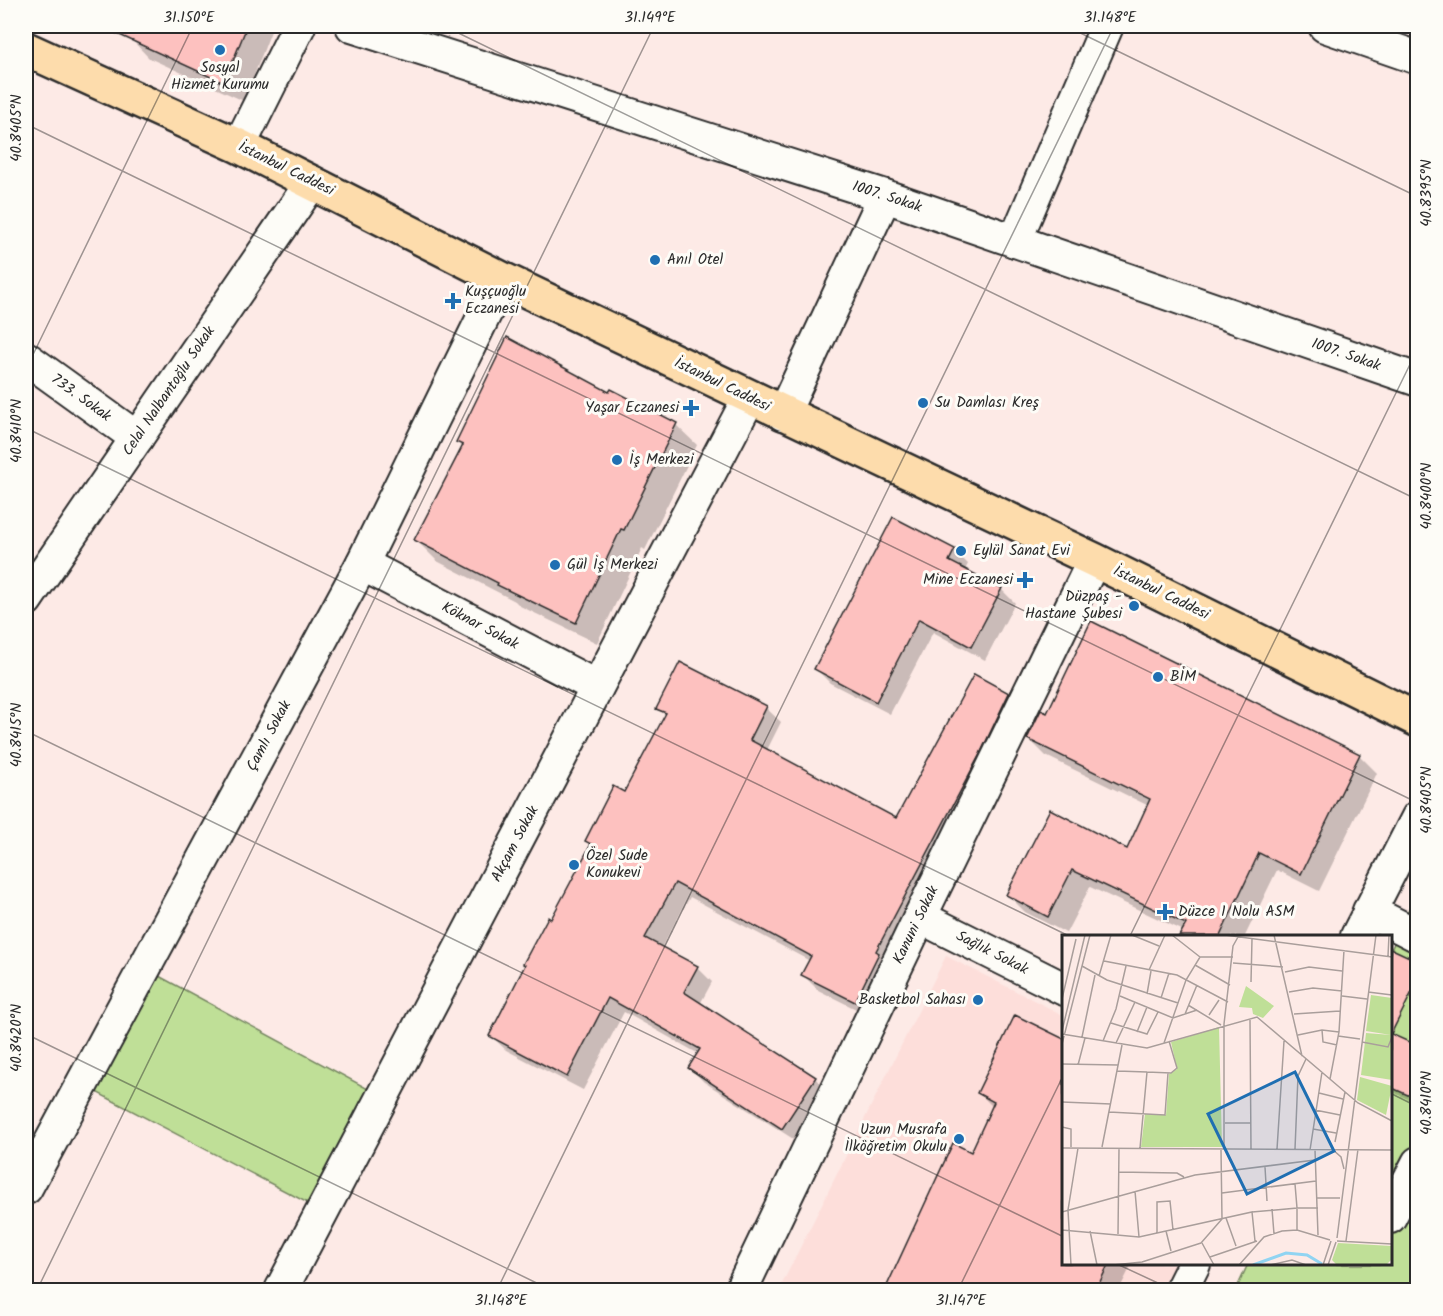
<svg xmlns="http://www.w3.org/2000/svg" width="1443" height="1316" font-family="Kalam,sans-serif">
<rect width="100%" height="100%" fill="#fdeae6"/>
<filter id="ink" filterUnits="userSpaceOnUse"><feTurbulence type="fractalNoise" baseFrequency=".0167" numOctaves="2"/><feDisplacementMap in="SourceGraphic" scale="12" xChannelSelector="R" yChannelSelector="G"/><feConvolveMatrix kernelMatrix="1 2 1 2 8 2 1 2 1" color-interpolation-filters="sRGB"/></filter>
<g filter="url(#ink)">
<!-- built -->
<polygon fill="#fddeda" points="946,956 1063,1015 1064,1264 1174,1264 1160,1290 779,1290"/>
<!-- green -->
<g fill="#bfdf97" stroke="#758561" stroke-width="1.5">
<polygon points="1417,890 1417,1290 1236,1290 1248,1264 1390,1264 1391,950"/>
<polygon points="144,968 383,1097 323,1211 81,1084"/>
</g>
<!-- shadow -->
<g fill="#0003">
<polygon points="135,26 273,26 244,101 149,58 130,38"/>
<polygon points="610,395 676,425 697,445 645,550 642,548 597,643 520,606 515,601 437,561 416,540 464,447 458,442"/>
<polygon points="954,550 968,564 965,570 1001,589 1015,603 985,660 933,632 890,714 830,683 816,669"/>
<polygon points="1092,623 1359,755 1377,773 1319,891 1277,870 1245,936 1181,936 1184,931 1090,887 1066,933 1025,912 1008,895 1051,811 1128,851 1149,806 1046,756 1029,739 1047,715"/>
<polygon points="681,664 766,708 781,722 767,750 897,820 1008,694 1023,709 870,1016 818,990 803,975 810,961 690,897 662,948 697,967 712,982 700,1004 815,1078 829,1093 798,1142 704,1082 690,1068 699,1054 624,1012 583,1090 506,1050 491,1036 592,846 587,841 624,794 666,716 658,708"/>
<polygon points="1418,963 1418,1001 1390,987"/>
<polygon points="1390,1035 1418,1048 1418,1104 1390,1091"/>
<polygon points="1064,1040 1064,1264 1132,1264 1119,1290 886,1290 954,1145 972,1154 993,1107 979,1093"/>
</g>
<!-- building -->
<g fill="#fdc1bf" stroke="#2b2b2b" stroke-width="1.5">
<polygon points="100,26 247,26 224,83"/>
<polygon points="507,337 609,392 611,389 677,423 624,530 621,529 576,623 497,585 498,583 414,540 463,445 456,442"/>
<polygon points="893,517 955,549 949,561 1002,588 971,647 919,619 876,702 814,669"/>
<polygon points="1091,621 1360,754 1301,874 1259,853 1220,936 1179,936 1186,924 1072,870 1048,917 1006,895 1050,809 1127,849 1150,799 1027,739 1041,710 1047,713"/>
<polygon points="680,662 767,706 750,740 896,818 974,674 1009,693 980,754 876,951 879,953 855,1002 801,975 811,956 675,883 645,938 698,966 684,992 816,1077 782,1129 688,1068 700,1049 608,998 567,1077 489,1036 525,965 523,964 548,917 551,919 591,844 585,841 613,786 624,792 666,713 656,709"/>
<polygon points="1390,948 1418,961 1418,980 1391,1034 1418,1046 1418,1081 1410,1096 1390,1087"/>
<polygon points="1015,1015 1064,1039 1064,1263 1109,1263 1096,1290 885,1290 953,1143 971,1152 994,1102 977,1093"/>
</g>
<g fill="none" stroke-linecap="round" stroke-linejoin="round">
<!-- minor casing -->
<g stroke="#2b2b2b" stroke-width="36">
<g id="minor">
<polyline points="352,26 885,196 1418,380"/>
<polyline points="1325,26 1418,58"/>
<polyline points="239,146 299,26"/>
<polyline points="1015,241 1107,26"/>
<polyline points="26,358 137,438"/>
<polyline points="783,414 885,196"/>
<polyline points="362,564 597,687"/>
<polyline points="26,600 312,182"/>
<polyline points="1369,911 1418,936"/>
<polyline points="920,917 1064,989"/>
<polyline points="1357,936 1418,817"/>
<polyline points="26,1188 362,564 502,279"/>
<polyline points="1390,1217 1418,1163"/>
<polyline points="281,1290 749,398"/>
<polyline points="741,1290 920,917 1094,560"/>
<polyline points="1181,1290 1194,1264"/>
</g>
</g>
<!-- major casing -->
<g stroke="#2b2b2b" stroke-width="38">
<polyline id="major" points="26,49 239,146 502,279 1094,560 1418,720"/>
</g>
<!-- minor -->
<use href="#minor" stroke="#fdfcf7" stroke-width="32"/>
<!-- major -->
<use href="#major" stroke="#fddcac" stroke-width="33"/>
</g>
</g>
<!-- ticks -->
<path fill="none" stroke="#2b2b2b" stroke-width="1.5" stroke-opacity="0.45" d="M 444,26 L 1418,500M 1066,26 L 1418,197M 26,124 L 1418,803M 26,369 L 193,26M 26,428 L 1069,936M 26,731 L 1064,1237M 1130,936 L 1418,348M 26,1034 L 551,1290M 1390,1093 L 1418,1107M 1117,1264 L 1173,1290M 37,1290 L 654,26M 497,1290 L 1114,26M 958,1290 L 1064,1074"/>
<!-- markers -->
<g fill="#1f6fb2" stroke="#fdfcf7" stroke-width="2">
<circle cx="220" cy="50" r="6"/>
<circle cx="655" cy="260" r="6"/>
<path d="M450 292h6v6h6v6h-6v6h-6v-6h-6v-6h6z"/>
<circle cx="923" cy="403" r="6"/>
<path d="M688 399h6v6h6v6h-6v6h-6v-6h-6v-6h6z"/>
<circle cx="617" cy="460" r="6"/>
<circle cx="961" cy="551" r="6"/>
<circle cx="555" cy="565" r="6"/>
<path d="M1022 571h6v6h6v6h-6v6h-6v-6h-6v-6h6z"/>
<circle cx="1134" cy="606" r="6"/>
<circle cx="1158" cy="677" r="6"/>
<circle cx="574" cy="865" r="6"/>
<path d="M1162 903h6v6h6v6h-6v6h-6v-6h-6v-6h6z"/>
<circle cx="978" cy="1000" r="6"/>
<circle cx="959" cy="1139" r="6"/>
</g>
<g text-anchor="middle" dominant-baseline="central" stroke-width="6" stroke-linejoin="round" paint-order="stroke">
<!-- poi labels -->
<g font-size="15" fill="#2b2b2b" stroke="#fdfcf7" text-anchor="start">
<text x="220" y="68" text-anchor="middle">Sosyal<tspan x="220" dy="17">Hizmet Kurumu</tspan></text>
<text x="667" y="260">Anıl Otel</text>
<text x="465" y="292">Kuşçuoğlu<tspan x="465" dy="17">Eczanesi</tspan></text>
<text x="935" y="403">Su Damlası Kreş</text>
<text x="679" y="408" text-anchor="end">Yaşar Eczanesi</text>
<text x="629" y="460">İş Merkezi</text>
<text x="973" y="551">Eylül Sanat Evi</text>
<text x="567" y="565">Gül İş Merkezi</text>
<text x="1013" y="580" text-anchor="end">Mine Eczanesi</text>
<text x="1122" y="597" text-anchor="end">Düzpaş -<tspan x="1122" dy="17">Hastane Şubesi</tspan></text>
<text x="1170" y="677">BİM</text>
<text x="586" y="856">Özel Sude<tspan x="586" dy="17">Konukevi</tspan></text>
<text x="1178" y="912">Düzce 1 Nolu ASM</text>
<text x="966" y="1000" text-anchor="end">Basketbol Sahası</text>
<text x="947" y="1130" text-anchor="end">Uzun Musrafa<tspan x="947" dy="17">İlköğretim Okulu</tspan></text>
</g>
<!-- street labels -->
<g font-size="15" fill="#2b2b2b" stroke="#fdfcf7">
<text transform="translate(286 169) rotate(26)">İstanbul Caddesi</text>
<text transform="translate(887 197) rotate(18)">1007. Sokak</text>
<text transform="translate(1346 355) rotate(19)">1007. Sokak</text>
<text transform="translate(722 385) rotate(26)">İstanbul Caddesi</text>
<text transform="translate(169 391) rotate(-56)">Celal Nalbantoğlu Sokak</text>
<text transform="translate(81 398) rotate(36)">733. Sokak</text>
<text transform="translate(1161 593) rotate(26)">İstanbul Caddesi</text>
<text transform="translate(480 626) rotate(28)">Köknar Sokak</text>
<text transform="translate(269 736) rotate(-62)">Çamlı Sokak</text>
<text transform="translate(515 844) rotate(-62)">Akçam Sokak</text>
<text transform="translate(916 925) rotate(-64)">Kanuni Sokak</text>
<text transform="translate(992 953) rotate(27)">Sağlık Sokak</text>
</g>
</g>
<!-- overview -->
<g transform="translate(1062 935)">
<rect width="330" height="330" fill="#fdeae6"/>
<path d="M 184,51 L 212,71 L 201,83 L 191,79 L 190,73 L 177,72 ZM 309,60 L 330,63 L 330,145 L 299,140 L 304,98 L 329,100 L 304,96 ZM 157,92 L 160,212 L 79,212 L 83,179 L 104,180 L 107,139 L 115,134 L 109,107 ZM 298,142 L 330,151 L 324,180 L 295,165 ZM 276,308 L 330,311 L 330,324 L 324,330 L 275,330 L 270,325 Z" fill="#bfdf97"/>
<path fill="none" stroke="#90d4f2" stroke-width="3" d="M 191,330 L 224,318 L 245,320 L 260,329"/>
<path fill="none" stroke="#a99e9b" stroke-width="1.5" d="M 70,0 L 97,11M 110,0 L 138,22M 163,0 L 330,22M 212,0 L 240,121M 326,21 L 327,0M 42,26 L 115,40 L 166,67M 171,28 L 221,32M 133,30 L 168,50M 20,31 L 45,45 L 116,68M 87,35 L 103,0M 223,37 L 247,32 L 280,36M 37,41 L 49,0M 189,47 L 190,4M 227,57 L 251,53 L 280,56M 306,57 L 330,60M 85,59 L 89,36M 58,61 L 111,83 L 135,75M 280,61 L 305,64M 99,63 L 107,38M 0,64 L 14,4M 126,70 L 159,90M 123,79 L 135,50M 232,79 L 278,76M 147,80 L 157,65M 188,85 L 189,215M 49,88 L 85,99 L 96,77M 260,95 L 261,107 L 275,110M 0,96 L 23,0M 75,97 L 85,72M 0,99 L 85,113 L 195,82 L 296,168 L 330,186M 236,100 L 260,95 L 277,97M 276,101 L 298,104M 20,102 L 33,40M 41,106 L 54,74 L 64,31M 300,107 L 326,112 L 330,102M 54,108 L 73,67M 102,108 L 124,45 L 138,22 L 171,22M 0,109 L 28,0M 0,129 L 56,130M 16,130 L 23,103M 55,136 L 85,137M 268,144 L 277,97 L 282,15M 257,158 L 281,164M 0,167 L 49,169M 253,175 L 278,180M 47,177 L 103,180 L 106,138M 163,188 L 189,188M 0,192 L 9,194 L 9,212M 251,194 L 274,198M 273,207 L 283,157M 40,212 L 60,110M 0,213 L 330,215M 78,213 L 85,137 L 109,138 L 115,133 L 107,106M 215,214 L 222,106M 233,214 L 236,141 L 244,124M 270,214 L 279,222 L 282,234M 162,215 L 162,89 L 171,11 L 176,2M 248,215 L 260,137M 253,215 L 256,300M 203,232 L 205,266M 56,237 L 115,238 L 122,242M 73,256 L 77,302M 160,258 L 254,246M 255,263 L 278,263M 210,274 L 212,299M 0,277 L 133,240 L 253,225M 190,277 L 235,273 L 233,249M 164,283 L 174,311M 0,295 L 77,302 L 190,277 L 193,306M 235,295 L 235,273 L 256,273M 28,296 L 35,330M 104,296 L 109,316M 95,298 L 95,267 L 108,266 L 111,295M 56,299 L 57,214M 275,303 L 314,0M 275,306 L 330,309M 284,306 L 296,214M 139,308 L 160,284 L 159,215M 140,308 L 152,330M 148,322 L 195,306M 9,330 L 6,275 L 16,213M 51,330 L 80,327 L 139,308M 177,330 L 202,302 L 220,296 L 235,295 L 268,305M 208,330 L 230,325 L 244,330M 261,330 L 269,306M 266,330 L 274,307"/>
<path fill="#1f6fb2" fill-opacity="0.15" stroke="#1f6fb2" stroke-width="3" d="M 233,137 L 272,216 L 185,259 L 146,179 Z"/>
<rect width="330" height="330" fill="none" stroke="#2b2b2b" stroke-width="3"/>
</g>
<!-- margin -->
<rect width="1443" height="1316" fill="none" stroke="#fdfcf7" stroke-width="66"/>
<rect x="33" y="33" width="1377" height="1250" fill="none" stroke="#2b2b2b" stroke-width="2"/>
<g font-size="15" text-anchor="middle" fill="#2b2b2b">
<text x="189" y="22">31.150°E</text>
<text x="650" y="22">31.149°E</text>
<text x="1110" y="22">31.148°E</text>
<text transform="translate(16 128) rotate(-90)" y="5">40.8405°N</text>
<text transform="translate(1426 193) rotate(-90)" y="5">40.8395°N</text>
<text transform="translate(16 431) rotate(-90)" y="5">40.8410°N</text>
<text transform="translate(1426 496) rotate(-90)" y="5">40.8400°N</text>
<text transform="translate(16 735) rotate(-90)" y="5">40.8415°N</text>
<text transform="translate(1426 800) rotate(-90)" y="5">40.8405°N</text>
<text transform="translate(16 1038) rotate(-90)" y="5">40.8420°N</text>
<text transform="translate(1426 1103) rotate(-90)" y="5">40.8410°N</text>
<text x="501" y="1305">31.148°E</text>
<text x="961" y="1305">31.147°E</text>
</g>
</svg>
